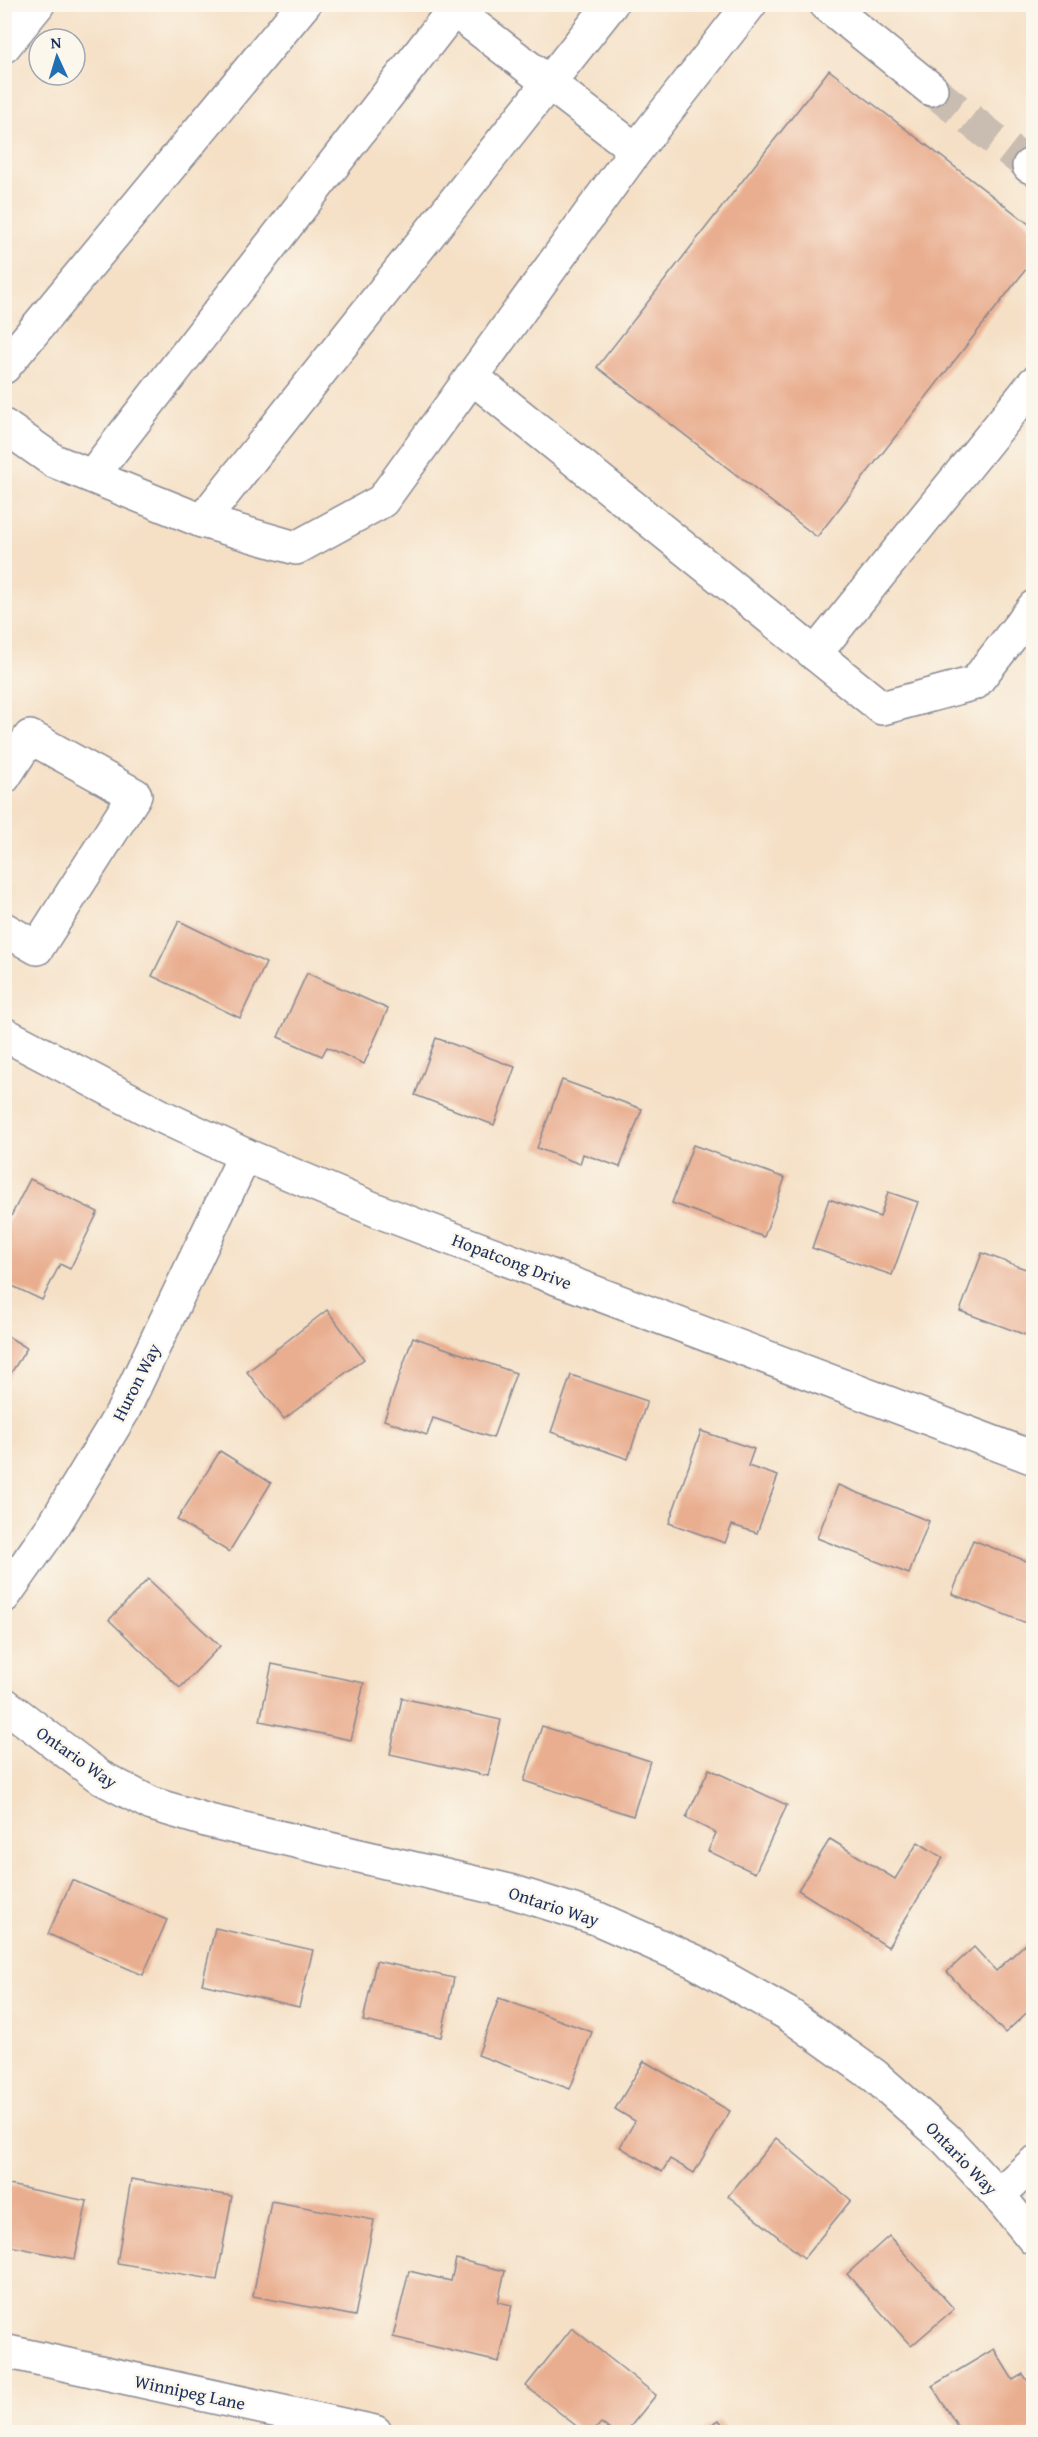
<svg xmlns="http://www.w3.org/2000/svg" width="1038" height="2437" font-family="'Gentium Book Plus',serif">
<rect width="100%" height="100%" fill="#fbf7ec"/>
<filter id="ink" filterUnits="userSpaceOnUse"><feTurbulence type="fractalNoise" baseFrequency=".0167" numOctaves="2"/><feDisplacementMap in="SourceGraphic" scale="12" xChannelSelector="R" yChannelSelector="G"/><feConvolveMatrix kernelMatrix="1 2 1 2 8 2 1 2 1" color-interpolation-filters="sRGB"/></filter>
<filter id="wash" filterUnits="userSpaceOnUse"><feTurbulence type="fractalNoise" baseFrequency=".008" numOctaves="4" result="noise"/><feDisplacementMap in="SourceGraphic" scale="24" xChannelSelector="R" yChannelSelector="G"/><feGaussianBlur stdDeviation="1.35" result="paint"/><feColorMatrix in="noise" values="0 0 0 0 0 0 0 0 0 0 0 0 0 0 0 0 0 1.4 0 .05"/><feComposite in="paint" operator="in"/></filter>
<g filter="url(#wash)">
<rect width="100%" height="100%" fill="#f5e0c6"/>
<g id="blocks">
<!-- building -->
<g fill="#e9ae90">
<polygon points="829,70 1034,228 1034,259 817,537 597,367"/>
<polygon points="179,921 266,963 240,1018 152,976"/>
<polygon points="307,973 388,1009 364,1064 327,1047 322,1056 278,1037"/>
<polygon points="436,1038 515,1067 494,1125 415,1095"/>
<polygon points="562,1080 642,1109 620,1167 583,1154 580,1164 537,1148"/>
<polygon points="693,1145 785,1178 764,1237 672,1203"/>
<polygon points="30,1179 98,1212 70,1269 60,1264 42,1300 4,1282 4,1230"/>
<polygon points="888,1192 918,1202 892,1275 812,1248 829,1199 880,1217"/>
<polygon points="982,1253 1034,1272 1034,1338 960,1311"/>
<polygon points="327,1310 364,1359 284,1419 247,1372"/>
<polygon points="4,1334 27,1348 4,1384"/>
<polygon points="413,1337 516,1373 493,1438 433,1418 427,1435 384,1420"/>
<polygon points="571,1375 647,1401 628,1459 551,1432"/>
<polygon points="701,1431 754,1449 748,1466 778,1476 757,1533 732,1525 725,1543 669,1523"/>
<polygon points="220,1451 271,1483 229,1552 177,1520"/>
<polygon points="838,1485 929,1521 909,1574 817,1538"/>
<polygon points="973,1540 1034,1564 1034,1626 952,1594"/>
<polygon points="148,1579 220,1646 180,1688 109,1620"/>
<polygon points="272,1664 364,1683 351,1740 260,1721"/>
<polygon points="402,1698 501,1720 488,1776 390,1754"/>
<polygon points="542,1726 650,1761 633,1816 524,1781"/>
<polygon points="709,1769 787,1805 755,1873 708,1851 716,1833 686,1818"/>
<polygon points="830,1839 895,1879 918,1842 943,1858 888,1947 798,1890"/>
<polygon points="72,1880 167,1920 143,1975 48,1934"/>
<polygon points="215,1928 313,1950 299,2007 202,1984"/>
<polygon points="1034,1936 1034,2006 1005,2033 947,1972 974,1947 996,1971"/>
<polygon points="376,1961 454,1978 441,2037 363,2021"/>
<polygon points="499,1998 592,2032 570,2089 478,2055"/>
<polygon points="644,2061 730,2111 694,2173 670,2159 662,2172 620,2147 635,2121 615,2109"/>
<polygon points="776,2138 851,2200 804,2258 728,2196"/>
<polygon points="131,2179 232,2196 217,2280 117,2263"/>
<polygon points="4,2184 87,2201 75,2259 4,2245"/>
<polygon points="271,2201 374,2220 355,2316 253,2296"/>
<polygon points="889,2236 954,2309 911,2346 847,2274"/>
<polygon points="456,2259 505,2271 498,2302 512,2305 499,2362 393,2337 409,2271 451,2281"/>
<polygon points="572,2328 656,2395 626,2432 613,2432 601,2423 593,2432 584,2432 526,2386"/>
<polygon points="994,2349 1013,2380 1023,2374 1034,2390 1034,2432 961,2432 932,2386"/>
<polygon points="719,2420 728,2432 700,2432"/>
</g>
</g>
</g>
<g filter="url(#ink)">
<use href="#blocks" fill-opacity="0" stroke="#888892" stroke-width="1.5"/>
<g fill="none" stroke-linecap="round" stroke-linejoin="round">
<!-- minor-tunnel -->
<polyline stroke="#c9bdb1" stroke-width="33" stroke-dasharray="33 16" stroke-linecap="butt" points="931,89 1029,166"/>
<!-- minor casing -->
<g stroke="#888892" stroke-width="36">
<g id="minor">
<polyline points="446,4 636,150"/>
<polyline points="826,4 931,89"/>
<polyline points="1029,166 1034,168"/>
<polyline points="4,367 304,4"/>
<polyline points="472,377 882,708 975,683 1034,607"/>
<polyline points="4,426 54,461 202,521 611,4"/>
<polyline points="92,476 458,4"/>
<polyline points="202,521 296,548 382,501 636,150 750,4"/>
<polyline points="815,654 1034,383"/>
<polyline points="4,777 30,737 135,795 37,948 4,929"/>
<polyline points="4,1034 161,1116 245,1155 381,1212 1034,1458"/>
<polyline points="4,1596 54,1525 123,1411 245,1155"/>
<polyline points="4,1704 100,1777 152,1804 209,1821 510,1891 596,1918 694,1961 788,2014 875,2076 946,2139 998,2195 1034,2239"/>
<polyline points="998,2195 1034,2163"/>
<polyline points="4,2351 375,2432"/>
</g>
</g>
<!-- major casing -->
<g stroke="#888892" stroke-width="36">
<polyline id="major" points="4,46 38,4"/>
</g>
<!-- minor -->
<use href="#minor" stroke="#fff" stroke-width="33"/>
<!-- major -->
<use href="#major" stroke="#fff" stroke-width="33"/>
</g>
</g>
<g text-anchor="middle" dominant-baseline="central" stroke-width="5" stroke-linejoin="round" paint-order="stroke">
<!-- street labels -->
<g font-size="18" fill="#1b2f5e" stroke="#fbf7ec">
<text transform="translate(512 1261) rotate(21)">Hopatcong Drive</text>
<text transform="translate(136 1382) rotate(-63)">Huron Way</text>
<text transform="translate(77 1757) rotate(35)">Ontario Way</text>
<text transform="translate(554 1906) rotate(18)">Ontario Way</text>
<text transform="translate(962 2158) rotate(46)">Ontario Way</text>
<text transform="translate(190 2392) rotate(12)">Winnipeg Lane</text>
</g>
</g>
<!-- margin -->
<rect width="1038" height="2437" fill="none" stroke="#fbf7ec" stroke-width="24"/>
<!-- north arrow -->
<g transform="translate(57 57) rotate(356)"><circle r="28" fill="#fbf7ec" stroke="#a1a7b3" stroke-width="1.5"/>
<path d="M0-4.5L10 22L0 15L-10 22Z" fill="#1f6fb2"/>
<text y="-9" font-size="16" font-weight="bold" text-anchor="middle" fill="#1b2f5e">N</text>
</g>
</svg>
